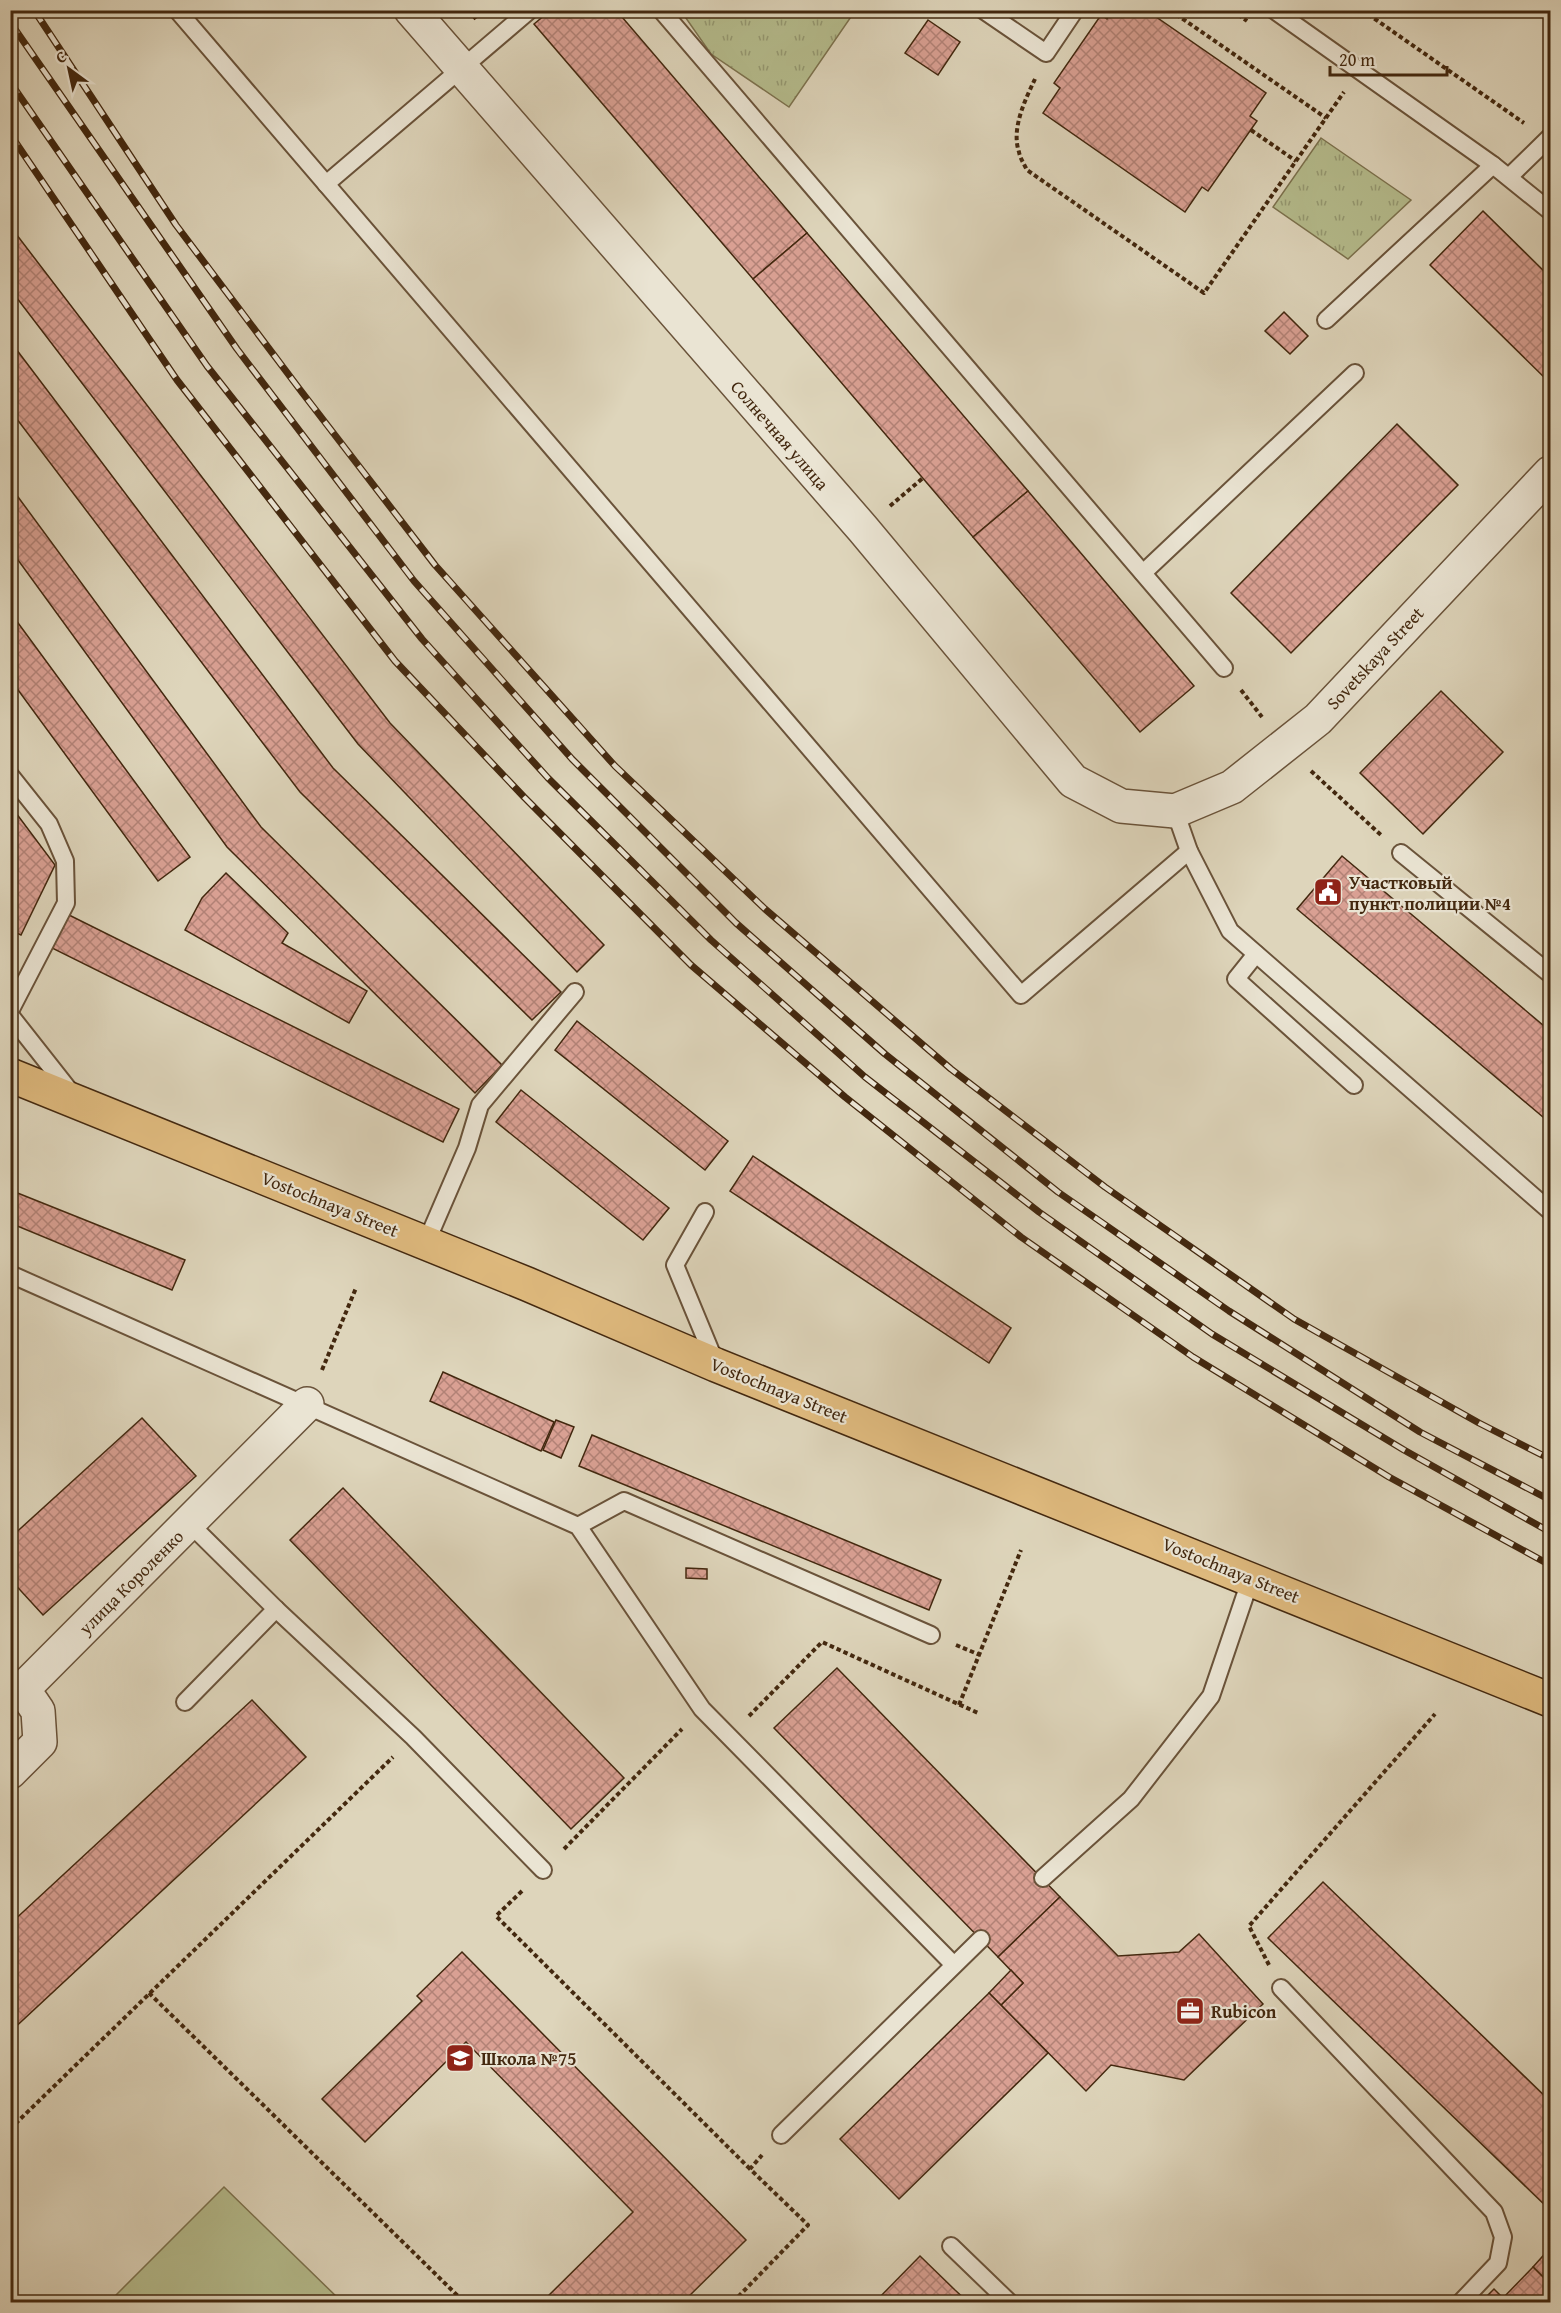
<svg xmlns="http://www.w3.org/2000/svg" width="1561" height="2313" font-family="'Gentium Book Plus',serif">
<defs>
<pattern id="grass-tufts" width="24" height="20" patternUnits="userSpaceOnUse" patternTransform="scale(1.5)"><rect width="24" height="20" fill="#b5bc8d"/><path d="M3 7l-1-3M5 7V3M7 7l1-3M15 17l-1-3M17 17v-4M19 17l1-3" fill="none" stroke="#959972"/></pattern>
<pattern id="building-cross-hatch" width="8" height="8" patternUnits="userSpaceOnUse" patternTransform="scale(1.5)"><rect width="8" height="8" fill="#d9a093"/><path d="M0 0l8 8M0 8l8-8" fill="none" stroke="#b28276"/></pattern>
</defs>
<rect width="100%" height="100%" fill="#ded5bb"/>
<filter id="stains"><feTurbulence type="fractalNoise" baseFrequency=".00333" numOctaves="4"/><feColorMatrix values="0 0 0 0 .2 0 0 0 0 .09 0 0 0 0 .02 0 0 0 .5 -.17"/></filter>
<radialGradient id="worn" r=".72"><stop offset=".6" stop-color="#630" stop-opacity="0"/><stop offset="1" stop-color="#630" stop-opacity=".3"/></radialGradient>
<!-- grass -->
<g fill="url(#grass-tufts)" stroke="#7c724e" stroke-width="1.5">
<polygon points="681,11 855,11 789,107 711,54"/>
<polygon points="1321,138 1411,200 1348,259 1273,207"/>
</g>
<!-- pitch -->
<polygon fill="#b5bc8d" stroke="#7c724e" stroke-width="1.5" points="224,2187 342,2302 109,2302"/>
<!-- building -->
<g fill="url(#building-cross-hatch)" stroke="#43280f" stroke-width="1.5">
<polygon points="551,10 616,10 807,233 753,279 534,24"/>
<polygon points="1113,10 1146,10 1266,93 1250,116 1257,121 1208,191 1202,187 1185,212 1043,113 1060,88 1054,83 1101,15 1107,19"/>
<polygon points="928,20 960,42 938,75 905,53"/>
<polygon points="1483,211 1550,277 1550,383 1430,265"/>
<polygon points="10,226 390,723 604,945 577,972 358,744 10,289"/>
<polygon points="807,233 1028,491 973,537 753,279"/>
<polygon points="1284,312 1308,336 1290,354 1265,331"/>
<polygon points="10,341 333,768 561,992 532,1020 300,792 10,410"/>
<polygon points="1397,424 1458,485 1291,653 1231,593"/>
<polygon points="10,486 261,827 502,1065 475,1093 227,847 10,549"/>
<polygon points="1028,491 1194,686 1140,732 973,537"/>
<polygon points="10,612 190,857 158,881 10,679"/>
<polygon points="1441,691 1503,752 1423,834 1360,773"/>
<polygon points="10,805 55,865 21,935 10,930"/>
<polygon points="1342,856 1550,1031 1550,1123 1297,909"/>
<polygon points="226,873 288,933 282,943 367,991 349,1023 185,930 202,898"/>
<polygon points="69,915 459,1109 443,1142 52,948"/>
<polygon points="577,1021 728,1141 705,1170 555,1050"/>
<polygon points="521,1090 669,1208 643,1240 496,1122"/>
<polygon points="753,1156 1011,1328 989,1363 730,1191"/>
<polygon points="10,1190 185,1260 172,1290 10,1223"/>
<polygon points="443,1372 554,1422 541,1451 430,1401"/>
<polygon points="142,1418 196,1476 43,1615 10,1579 10,1538"/>
<polygon points="556,1420 574,1427 561,1458 543,1450"/>
<polygon points="592,1435 941,1580 929,1610 579,1466"/>
<polygon points="343,1488 624,1778 571,1829 290,1540"/>
<polygon points="686,1568 707,1569 707,1579 686,1578"/>
<polygon points="837,1668 1060,1897 998,1957 774,1728"/>
<polygon points="252,1700 306,1757 10,2032 10,1924"/>
<polygon points="1323,1882 1550,2101 1550,2210 1268,1938"/>
<polygon points="1060,1897 1118,1956 1179,1952 1199,1934 1263,2004 1184,2080 1111,2065 1086,2091 1001,2005 1023,1983 998,1957"/>
<polygon points="462,1952 746,2240 683,2302 542,2302 633,2212 466,2042 365,2142 322,2099 422,2001 417,1996"/>
<polygon points="1011,1970 1023,1983 1001,2005 989,1993"/>
<polygon points="989,1993 1048,2053 899,2199 840,2139"/>
<polygon points="1550,2248 1550,2284 1533,2267"/>
<polygon points="920,2256 955,2290 968,2302 875,2302"/>
<polygon points="1533,2267 1550,2284 1550,2302 1481,2302 1494,2289 1503,2298"/>
</g>
<g fill="none" stroke-linecap="round" stroke-linejoin="round">
<!-- service casing -->
<g stroke="#6a533a" stroke-width="20">
<g id="service">
<polyline points="177,10 1021,995 1189,851"/>
<polyline points="661,10 1224,668"/>
<polyline points="983,10 1046,53 1075,10"/>
<polyline points="1274,10 1493,165 1550,211"/>
<polyline points="1509,177 1550,137"/>
<polyline points="326,184 530,10"/>
<polyline points="1326,320 1493,165"/>
<polyline points="1143,573 1355,373"/>
<polyline points="10,775 49,824 65,861 66,903 10,1011"/>
<polyline points="1175,811 1189,851 1230,931 1550,1211"/>
<polyline points="1401,853 1550,974"/>
<polyline points="1256,954 1236,979 1354,1085"/>
<polyline points="10,1015 73,1095"/>
<polyline points="705,1212 675,1265 716,1364"/>
<polyline points="426,1243 467,1148 480,1105 575,992"/>
<polyline points="10,1274 578,1526 702,1709 954,1965"/>
<polyline points="190,1524 276,1609 413,1737 543,1870"/>
<polyline points="578,1526 624,1501 931,1635"/>
<polyline points="185,1702 276,1609"/>
<polyline points="1043,1878 1131,1799 1211,1696 1251,1578"/>
<polyline points="1281,1988 1494,2212 1503,2237 1498,2263 1461,2302"/>
<polyline points="781,2135 981,1939"/>
<polyline points="951,2246 1009,2302"/>
</g>
</g>
<!-- minor casing -->
<g stroke="#6a533a" stroke-width="36">
<g id="minor">
<polyline points="411,10 863,529 1073,781 1121,806 1175,811 1232,787 1318,719 1550,473"/>
<polyline points="10,1772 40,1742 38,1711 23,1689 307,1404"/>
</g>
</g>
<!-- primary casing -->
<g stroke="#43280f" stroke-width="36">
<polyline id="primary" points="10,1075 527,1284 716,1365 1550,1700"/>
</g>
<!-- path -->
<g stroke="#43280f" stroke-width="4" stroke-dasharray="4.5 3" stroke-linecap="butt">
<polyline points="469,10 476,19"/>
<polyline points="1170,10 1326,118"/>
<polyline points="1232,10 1247,21"/>
<polyline points="1362,10 1524,123"/>
<path d="M 1035,79 C 1025,100 1011,129 1019,152 C 1020,158 1024,164 1027,170 L 1204,293 L 1344,92"/>
<polyline points="1251,130 1296,161"/>
<polyline points="890,506 923,478"/>
<polyline points="1241,690 1262,717"/>
<polyline points="1311,771 1381,835"/>
<polyline points="322,1370 356,1288"/>
<polyline points="956,1645 980,1655"/>
<polyline points="959,1705 1021,1550"/>
<polyline points="749,1716 822,1642 978,1713"/>
<polyline points="564,1849 682,1729"/>
<polyline points="522,1891 496,1916 750,2169"/>
<polyline points="1269,1965 1249,1926 1435,1714"/>
<polyline points="149,1993 464,2302"/>
<polyline points="10,2129 393,1757"/>
<polyline points="733,2302 808,2225 750,2169 762,2155"/>
</g>
<!-- service -->
<use href="#service" stroke="#eae4d3" stroke-width="16"/>
<!-- minor -->
<use href="#minor" stroke="#eae4d3" stroke-width="33"/>
<!-- primary -->
<use href="#primary" stroke="#dfba7e" stroke-width="33"/>
<!-- rail casing -->
<g stroke="#43280f" stroke-width="7">
<g id="rail">
<polyline points="34,10 176,225 301,391 435,565 615,766 765,909 951,1069 1105,1187 1294,1319 1479,1423 1550,1459"/>
<polyline points="10,22 237,349 414,581 572,759 736,923 885,1054 1058,1192 1229,1311 1420,1432 1550,1500"/>
<polyline points="10,82 207,366 422,639 548,778 711,940 865,1077 1039,1212 1212,1334 1404,1450 1550,1532"/>
<polyline points="10,134 177,380 395,661 524,797 691,965 845,1097 1021,1237 1193,1357 1389,1477 1550,1565"/>
</g>
</g>
<!-- rail -->
<use href="#rail" stroke="#eae4d3" stroke-width="4.5" stroke-dasharray="14" stroke-linecap="butt"/>
</g>
<!-- icons -->
<defs>
<g id="civic-square" transform="scale(1.5)"><rect x="-9" y="-9" width="18" height="18" rx="4" fill="#8f2418" stroke="#eae4d3"/><path d="M-.6-6.5H3V-4.5H.6V-3L4-1V1h2V6H-6V1h2V-1L-.6-3ZM-1.2 2.5V6h2.4V2.5Z" fill="#fff"/></g>
<g id="office-square" transform="scale(1.5)"><rect x="-9" y="-9" width="18" height="18" rx="4" fill="#8f2418" stroke="#eae4d3"/><path d="M-6-3h4V-5.5h4V-3h4V5H-6ZM-1-4.5V-3h2v-1.5ZM-6 0V1H6V0Z" fill="#fff"/></g>
<g id="school-square" transform="scale(1.5)"><rect x="-9" y="-9" width="18" height="18" rx="4" fill="#8f2418" stroke="#eae4d3"/><path d="M0-5L7-2L0 1L-7-2ZM-4 1L0 2.5L4 1V4Q0 6-4 4Z" fill="#fff"/></g>
</defs>
<g fill-rule="evenodd">
<use href="#civic-square" x="1328" y="892"/>
<use href="#office-square" x="1190" y="2011"/>
<use href="#school-square" x="460" y="2058"/>
</g>
<g text-anchor="middle" dominant-baseline="central" stroke-width="4.5" stroke-linejoin="round" paint-order="stroke">
<!-- street labels -->
<g font-size="18" fill="#43280f" stroke="#eae4d3">
<text transform="translate(780 435) rotate(49)">Солнечная улица</text>
<text transform="translate(1375 658) rotate(-47)">Sovetskaya Street</text>
<text transform="translate(330 1204) rotate(22)">Vostochnaya Street</text>
<text transform="translate(779 1390) rotate(22)">Vostochnaya Street</text>
<text transform="translate(1231 1570) rotate(22)">Vostochnaya Street</text>
<text transform="translate(131 1582) rotate(-45)">улица Короленко</text>
</g>
<!-- poi labels -->
<g font-size="18" font-weight="bold" fill="#43280f" stroke="#eae4d3" text-anchor="start">
<text x="1349" y="882">Участковый<tspan x="1349" dy="21">пункт полиции №4</tspan></text>
<text x="1211" y="2011">Rubicon</text>
<text x="481" y="2058">Школа №75</text>
</g>
</g>
<!-- margin -->
<rect width="1561" height="2313" fill="none" stroke="#ded5bb" stroke-width="36"/>
<rect x="12" y="12" width="1537" height="2289" fill="none" stroke="#43280f" stroke-width="3"/>
<rect x="18" y="18" width="1525" height="2277" fill="none" stroke="#43280f" stroke-width="1.5"/>
<!-- north arrow -->
<g transform="translate(69 69) rotate(327)" stroke="#eae4d3" stroke-width="4.5" paint-order="stroke">
<path d="M0-4.5L10 22L0 15L-10 22Z" fill="#43280f"/>
<text y="-9" font-size="16" font-weight="bold" text-anchor="middle" fill="#43280f">С</text>
</g>
<!-- scale -->
<path d="M1330 66v9h117v-9" fill="none" stroke="#43280f" stroke-width="3"/>
<text x="1339" y="66" font-size="18" fill="#43280f" stroke="#eae4d3" stroke-width="4.5" paint-order="stroke">20 m</text>
<rect width="100%" height="100%" filter="url(#stains)"/>
<rect width="100%" height="100%" fill="url(#worn)"/>
</svg>
